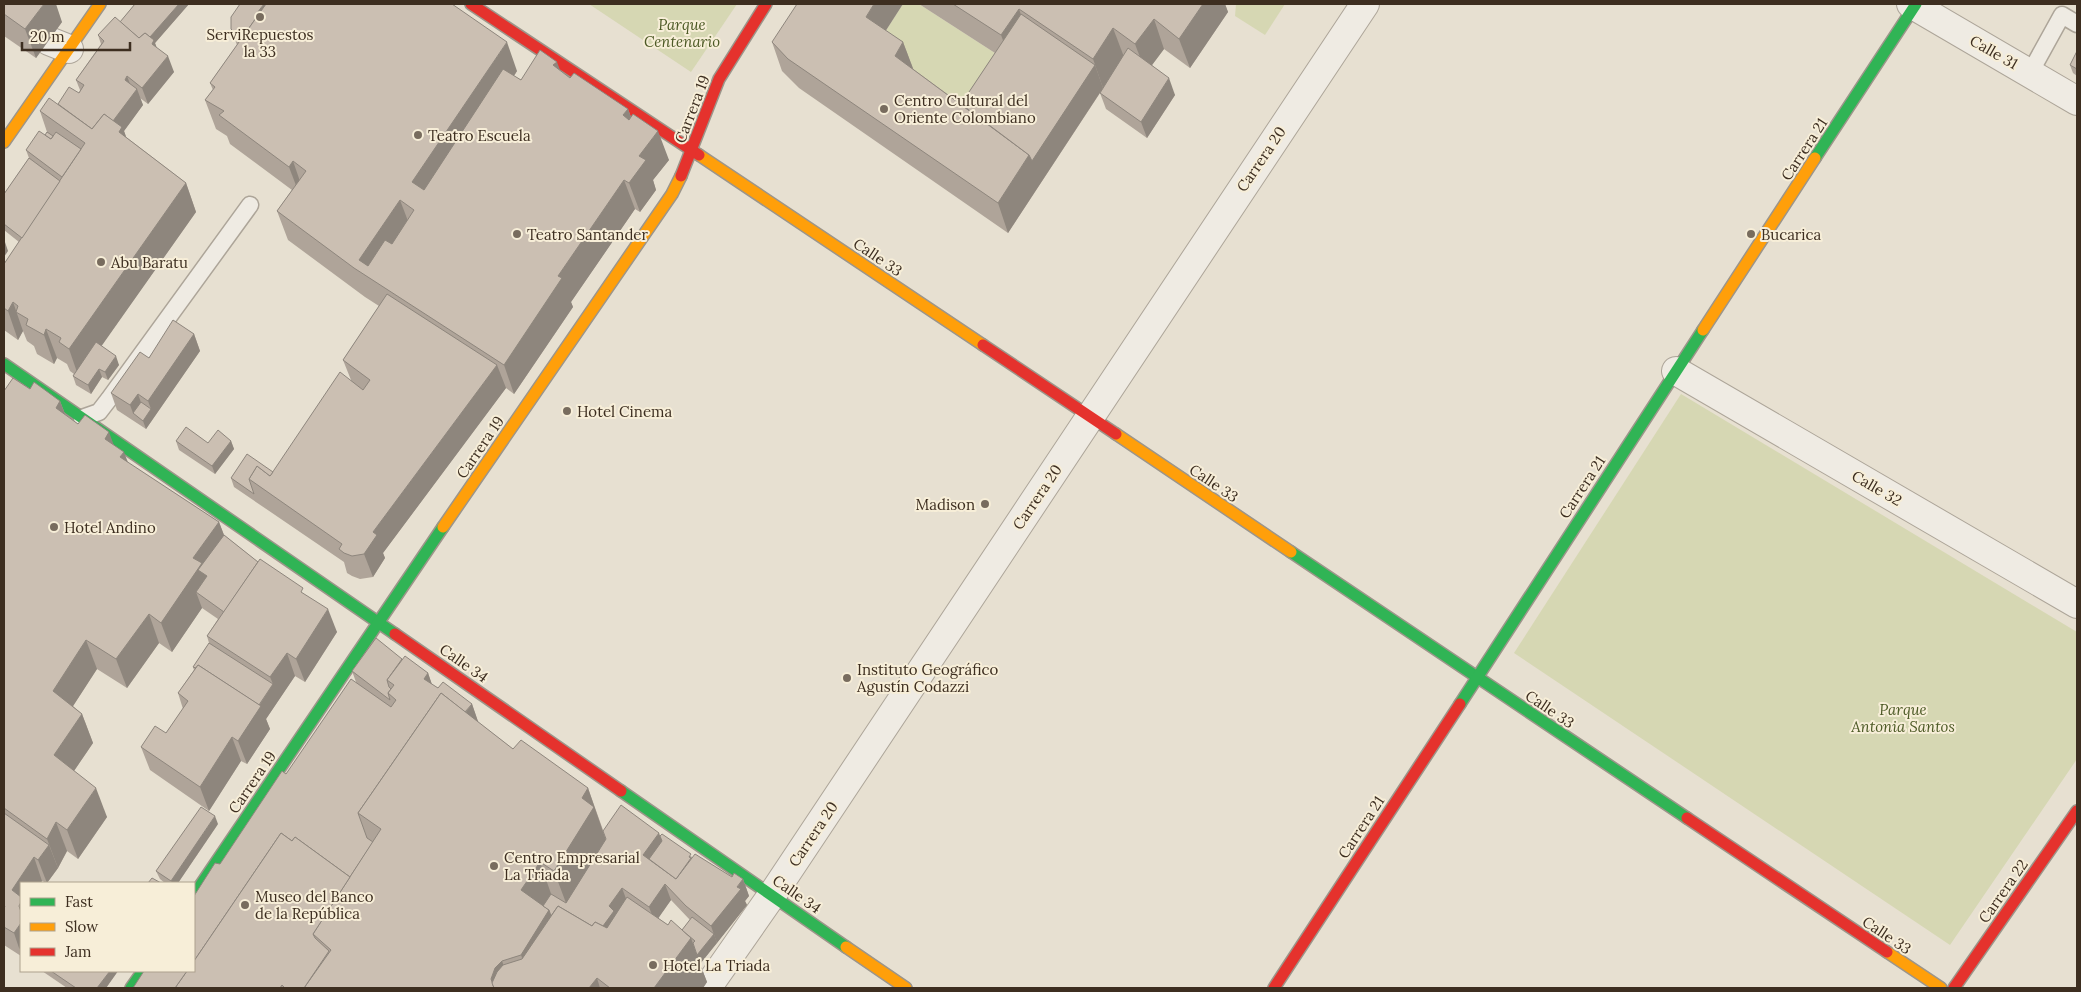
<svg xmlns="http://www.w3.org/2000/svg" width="2081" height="992" font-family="Lora,serif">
<rect width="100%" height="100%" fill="#e7e0d1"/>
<!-- green -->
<g fill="#d6d7b3">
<polygon points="589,4 737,4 691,72"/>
<polygon points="903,4 919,4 1012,64 967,130 876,46"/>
<polygon points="1236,4 1285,4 1265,35 1235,16"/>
<polygon points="1681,394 2077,632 2077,759 1950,945 1514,653"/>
</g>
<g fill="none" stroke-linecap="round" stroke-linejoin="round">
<!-- lane casing -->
<g stroke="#ada599" stroke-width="19">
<g id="lane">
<polyline points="2030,73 2062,15 2077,24"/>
<polyline points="82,418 99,412 109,399 250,205"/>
</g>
</g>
<!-- street casing -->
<g stroke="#ada599" stroke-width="30">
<g id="street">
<polyline points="1911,4 2077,101"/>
<polyline points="4,7 49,41 69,49"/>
<polyline points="1676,371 2077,604"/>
<polyline points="707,988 772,895 1365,4"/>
</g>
</g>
<!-- fast casing -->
<g stroke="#9c958a" stroke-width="14">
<g id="fast">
<polyline points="1815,158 1916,4"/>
<polyline points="4,364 395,634"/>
<polyline points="1291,552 1687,818"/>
<polyline points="1460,704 1703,330"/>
<polyline points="621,791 846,947"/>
<polyline points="194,895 443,527"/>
<polyline points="131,988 143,971"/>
</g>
</g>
<!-- slow casing -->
<g stroke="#9c958a" stroke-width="14">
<g id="slow">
<polyline points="4,142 100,4"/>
<polyline points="699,155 983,345"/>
<polyline points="1703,330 1815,158"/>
<polyline points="1116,434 1291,552"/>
<polyline points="443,527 672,194 681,176"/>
<polyline points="846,947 906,988"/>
<polyline points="1887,952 1941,988"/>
</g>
</g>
<!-- jam casing -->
<g stroke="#9c958a" stroke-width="14">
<g id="jam">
<polyline points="471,4 699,155"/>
<polyline points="681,176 719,79 766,4"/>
<polyline points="983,345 1116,434"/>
<polyline points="395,634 621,791"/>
<polyline points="1687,818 1887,952"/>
<polyline points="1274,988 1460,704"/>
<polyline points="1954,988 2077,811"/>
</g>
</g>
<!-- lane -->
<use href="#lane" stroke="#efebe3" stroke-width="16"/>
<!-- street -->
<use href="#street" stroke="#efebe3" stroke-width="28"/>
<!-- fast -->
<use href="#fast" stroke="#30b455" stroke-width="11"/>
<!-- slow -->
<use href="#slow" stroke="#ff9f0a" stroke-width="11"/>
<!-- jam -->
<use href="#jam" stroke="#e5322d" stroke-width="11"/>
</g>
<!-- wall -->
<g fill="#afa499" fill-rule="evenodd">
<polygon points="4,4 62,22 36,58 4,36"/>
<polygon points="135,4 189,4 155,43 156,47 174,72 148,104 140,98 143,105 124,131 126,137 186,183 196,212 101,346 119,365 108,380 102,377 91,394 76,385 73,376 74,374 70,371 67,364 57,358 54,364 37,354 34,346 27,341 23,331 18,340 4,330 4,264 19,242 4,230 4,194 29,158 26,150 45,135 47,132 40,111 58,104 79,93 80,90 76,80 101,44 98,35 120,22"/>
<polygon points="240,4 517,71 514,76 521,80 560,71 570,78 628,109 631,117 669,160 653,180 656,190 640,212 635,209 571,302 573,307 514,394 506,388 383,553 385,558 373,577 360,579 352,576 347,573 344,562 234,487 231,478 273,472 351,380 343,360 379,306 365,297 288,240 277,211 292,190 230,144 227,136 216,129 205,100 213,90 210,83 237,45 231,29"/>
<polygon points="919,4 1225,4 1228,12 1190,68 1164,49 1152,65 1175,95 1147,138 1106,109 1100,93 1008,233 799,88 782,71 772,42 886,31 903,42 913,69 961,104 995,53"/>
<polygon points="2077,51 2077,76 2073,73 2070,65"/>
<polygon points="194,334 200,351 146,429 117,410 111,393 149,358"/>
<polygon points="30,389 60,401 65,414 78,424 113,444 128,463 219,522 224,535 258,562 305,595 337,632 305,682 295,676 266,719 270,729 247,764 241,761 209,811 150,770 141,747 166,733 183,709 178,693 194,670 193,667 209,643 207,636 218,619 202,608 172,652 159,643 127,688 97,669 73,706 82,714 93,743 74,771 107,817 78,859 67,851 58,868 47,883 42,881 21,883 21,956 4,945 4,391"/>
<polygon points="176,441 208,443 231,441 234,449 215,474 179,450"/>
<path d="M 402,659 L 428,673 L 432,685 L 438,688 L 472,704 L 478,722 L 513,749 L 588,788 L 603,830 L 660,836 L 692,857 L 732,877 L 743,879 L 749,896 L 745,901 L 747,905 L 700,964 L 707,982 L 703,988 L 133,988 L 220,864 L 286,774 L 356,682 L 352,671 ZM 671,900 L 690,920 L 682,930 L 668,925 L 658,918 Z"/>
<polygon points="218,824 178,883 165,883 160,879 156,871"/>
<polygon points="42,971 118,971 106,988 67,988"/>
</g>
<!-- shaded-wall -->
<g fill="#8e867d">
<polygon points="44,4 56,4 62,22 36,58 25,29"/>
<polygon points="179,4 189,4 155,43 160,56 142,46"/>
<polygon points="264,4 281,4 268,22 257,13"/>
<polygon points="874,4 903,4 876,46 866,17"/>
<polygon points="1203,4 1225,4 1228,12 1190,68 1179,39"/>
<polygon points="1019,9 1029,38 1012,64 1001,35"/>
<polygon points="1154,19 1164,49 1146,73 1135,44"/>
<polygon points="1113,28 1124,57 1103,88 1093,59"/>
<polygon points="507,42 517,71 423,211 412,182"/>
<polygon points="903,42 914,71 895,56"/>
<polygon points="168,56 174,72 148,104 142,88"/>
<polygon points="557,62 568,91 553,65"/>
<polygon points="1095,65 1103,88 1008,233 998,203 1029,155"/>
<polygon points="127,76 133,92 125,80"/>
<polygon points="1169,78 1175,95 1147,138 1141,122"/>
<polygon points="137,89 143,105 124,131 133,156 97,142"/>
<polygon points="628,109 639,139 623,115"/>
<polygon points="658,131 669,160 653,180 656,190 640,212 629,183 639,156"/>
<polygon points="293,161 303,190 300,196 289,167"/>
<polygon points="624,180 635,209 571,302 573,307 514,394 504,365 558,276"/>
<polygon points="186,183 196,212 79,378 69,349"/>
<polygon points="400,200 411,229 375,282 359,260"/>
<polygon points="5,242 8,251 4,257 4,244"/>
<polygon points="13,302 23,331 18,340 8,311"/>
<polygon points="46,329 57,358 54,364 44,335"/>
<polygon points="194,334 200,351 146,429 143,421 151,409 148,401"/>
<polygon points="116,356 119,365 108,380 105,372"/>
<polygon points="497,365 506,388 383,553 385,558 373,577 364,554 373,532"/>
<polygon points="99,369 102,377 91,394 88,385"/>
<polygon points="138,394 144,411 133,413 130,405"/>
<polygon points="60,401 71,430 56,408"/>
<polygon points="109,432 120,462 105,439"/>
<polygon points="231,441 234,449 215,474 212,466"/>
<polygon points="124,452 135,481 120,457"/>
<polygon points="219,522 230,551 196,592 202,608 172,652 161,623 193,558"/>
<polygon points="328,609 337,632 305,682 296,659"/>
<polygon points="149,614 159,643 127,688 116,659"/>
<polygon points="86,640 97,669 64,720 53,691"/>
<polygon points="287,653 295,676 266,719 270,729 247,764 238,741 257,709 273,684 270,677"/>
<polygon points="428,673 436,696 424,679"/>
<polygon points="472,704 480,727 457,724"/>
<polygon points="82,714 93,743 65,784 54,755"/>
<polygon points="232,737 241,761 209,811 200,787"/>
<polygon points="96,788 107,817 78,859 67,830"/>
<polygon points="588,788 611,855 572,919 554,871 582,798"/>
<polygon points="215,816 218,824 178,883 172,883 171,881"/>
<polygon points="56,822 67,851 58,868 47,839"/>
<polygon points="659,833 665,849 646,863 643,855"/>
<polygon points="49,845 58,868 47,883 38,860"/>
<polygon points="34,857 42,881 41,883 21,883 21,907 12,890"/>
<polygon points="540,862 557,911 533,988 521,955 521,890"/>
<polygon points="743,879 749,896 745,901 747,905 717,943 711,926"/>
<polygon points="665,884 671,900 655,923 649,907"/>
<polygon points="622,888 628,904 617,919 588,946 609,906"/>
<polygon points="21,923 21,950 19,948 14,933"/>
<polygon points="714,934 717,943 700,964 707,982 703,988 654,988 691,938 697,955"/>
<polygon points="502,961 512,988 494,988 491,979 495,968"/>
<polygon points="110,971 118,971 106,988 97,988"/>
<polygon points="597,978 600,988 589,988"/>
</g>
<!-- building -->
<g fill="#cbbfb2" stroke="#8e867d" fill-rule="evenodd">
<polygon points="4,4 44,4 25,29 4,14"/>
<polygon points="135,4 179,4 150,37 145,33 139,38 120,22"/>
<polygon points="240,4 264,4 257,13 258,15 247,31 246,31 242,34 236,34 231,29 231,17"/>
<path d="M 266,4 L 452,4 L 507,42 L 412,182 L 424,190 L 503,69 L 521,80 L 540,50 L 557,62 L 553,65 L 570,78 L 574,73 L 628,109 L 623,115 L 629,120 L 633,114 L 658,131 L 639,156 L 646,160 L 629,183 L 624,180 L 558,276 L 562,278 L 504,365 L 354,268 L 277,211 L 306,171 L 293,161 L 289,167 L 219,115 L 224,111 L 205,100 L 215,87 L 210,83 ZM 400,200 L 414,210 L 392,244 L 385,240 L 368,266 L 359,260 Z"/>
<polygon points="797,4 874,4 866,17 903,42 895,56 1029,155 998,203 788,59 772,42"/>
<polygon points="953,4 1203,4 1179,39 1154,19 1135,44 1113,28 1093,59 1019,9 1001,35"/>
<polygon points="1021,14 1095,65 1032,161 1029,155 961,104"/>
<polygon points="115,17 139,38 145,33 154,40 152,44 168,56 142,88 127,76 125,80 137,89 113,121 104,114 92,129 58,104 69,87 79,93 84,85 76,80 104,41 98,35"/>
<polygon points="1128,48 1169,78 1141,122 1100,93"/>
<polygon points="2077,51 2077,69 2070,65"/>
<polygon points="49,98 92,129 104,114 122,127 119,132 186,183 69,349 59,342 61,338 46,329 44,335 26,325 28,319 16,312 18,306 13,302 8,311 4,308 4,264 85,143 40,111"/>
<polygon points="39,131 51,139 56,132 81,149 62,177 26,150"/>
<polygon points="47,132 53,136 51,139 45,135"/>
<polygon points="29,158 60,181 22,238 4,224 4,194"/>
<polygon points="387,294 497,365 373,532 377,535 364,554 352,556 344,553 339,549 342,544 249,479 257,466 270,476 340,372 363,390 370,380 343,360"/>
<polygon points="173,320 194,334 148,401 138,394 130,405 111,393 140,352 149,358"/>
<polygon points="96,342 116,356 105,372 99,369 88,385 73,376"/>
<polygon points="13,378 30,389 34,382 60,401 56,408 78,424 85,415 109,432 105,439 124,452 120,457 219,522 193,558 202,563 161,623 149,614 116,659 86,640 53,691 82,714 54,755 96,788 67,830 56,822 47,839 4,808 4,391"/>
<polygon points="141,402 151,409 143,421 133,413"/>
<polygon points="186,427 208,443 218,430 231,441 212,466 176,441"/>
<polygon points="247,454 273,472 270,476 257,466 249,479 254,494 231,478"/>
<polygon points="224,535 258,562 224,612 196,592 207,576 198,570"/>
<polygon points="260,559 303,588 301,592 328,609 296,659 287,653 270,677 207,636"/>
<polygon points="376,638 402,659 387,680 389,687 391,689 388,693 390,700 352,671"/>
<polygon points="209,643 273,684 259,705 198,665 196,668 193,667"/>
<polygon points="405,656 428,673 424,679 438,688 443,682 472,704 465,712 441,693 358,813 367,838 373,842 350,877 295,837 292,841 281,833 194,961 194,896 215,863 220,864 282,771 286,774 351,679 391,707 396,700 388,693 394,685 387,680"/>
<polygon points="198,665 261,706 238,741 232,737 200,787 141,747 155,726 166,733 188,701 178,693"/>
<polygon points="441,693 513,749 521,740 588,788 582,798 594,807 554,871 540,862 521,890 549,910 521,955 502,961 495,968 491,979 494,988 304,988 331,950 313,934 381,829 358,813"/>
<polygon points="621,805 659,833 643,855 676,879 695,854 732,877 734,873 743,879 737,887 741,889 711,926 686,906 665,884 649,907 622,888 609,906 614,911 603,926 595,922 592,926 558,906 551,916 549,910 543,906 551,894 566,903 606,839 603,831"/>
<polygon points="201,807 215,816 171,881 156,871"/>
<polygon points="4,813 49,845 38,860 34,857 12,890 21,897 21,902 19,906 21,912 21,923 14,933 4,927 4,908 5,906 4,905"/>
<polygon points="281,833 292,841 295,837 350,877 313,934 315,938 329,951 304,988 285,988 282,985 280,988 175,988 187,971 194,971 194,961"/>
<polygon points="662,834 691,854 689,857 691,858 676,879 649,859 662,841 660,836"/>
<polygon points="152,878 161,883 148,883"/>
<polygon points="627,897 668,925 671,920 691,938 654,988 610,988 597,978 589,988 494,988 492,983 497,972 503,965 522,959 558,906 592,926 595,922 607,928"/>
<polygon points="692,917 714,934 697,955 693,943 695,941 682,930"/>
<polygon points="51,971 110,971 97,988 76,988"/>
<polygon points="144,971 187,971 175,988 133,988"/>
</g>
<!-- markers -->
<g fill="#786c5e" stroke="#f7eed8" stroke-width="2">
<circle cx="260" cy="17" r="5"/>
<circle cx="884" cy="109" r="5"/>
<circle cx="418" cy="135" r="5"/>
<circle cx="517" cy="234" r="5"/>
<circle cx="1751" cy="234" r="5"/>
<circle cx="101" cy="262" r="5"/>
<circle cx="567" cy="411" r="5"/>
<circle cx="985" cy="504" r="5"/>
<circle cx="54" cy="527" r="5"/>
<circle cx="847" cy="678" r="5"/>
<circle cx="494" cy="866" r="5"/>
<circle cx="245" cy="905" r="5"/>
<circle cx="653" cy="965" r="5"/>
</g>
<g text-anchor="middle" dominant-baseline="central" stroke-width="4" stroke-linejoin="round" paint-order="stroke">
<!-- park labels -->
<g font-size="15" font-style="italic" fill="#4d5a26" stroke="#f7eed8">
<text x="682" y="24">Parque<tspan x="682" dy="17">Centenario</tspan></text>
<text x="1903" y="709">Parque<tspan x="1903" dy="17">Antonia Santos</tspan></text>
</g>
<!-- poi labels -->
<g font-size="15" fill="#3d2e20" stroke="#f7eed8" text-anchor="start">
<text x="260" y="34" text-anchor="middle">ServiRepuestos<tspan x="260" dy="17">la 33</tspan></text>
<text x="894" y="100">Centro Cultural del<tspan x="894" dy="17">Oriente Colombiano</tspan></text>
<text x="428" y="135">Teatro Escuela</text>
<text x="527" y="234">Teatro Santander</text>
<text x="1761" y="234">Bucarica</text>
<text x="111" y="262">Abu Baratu</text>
<text x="577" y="411">Hotel Cinema</text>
<text x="975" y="504" text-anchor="end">Madison</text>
<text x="64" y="527">Hotel Andino</text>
<text x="857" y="669">Instituto Geográfico<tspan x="857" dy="17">Agustín Codazzi</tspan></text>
<text x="504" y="857">Centro Empresarial<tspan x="504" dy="17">La Triada</tspan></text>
<text x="255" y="896">Museo del Banco<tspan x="255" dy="17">de la República</tspan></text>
<text x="663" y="965">Hotel La Triada</text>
</g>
<!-- street labels -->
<g font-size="15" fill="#3d2e20" stroke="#f7eed8">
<text transform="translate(1994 52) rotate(30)">Calle 31</text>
<text transform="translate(692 109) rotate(-69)">Carrera 19</text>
<text transform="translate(1804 149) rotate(-57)">Carrera 21</text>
<text transform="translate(1261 159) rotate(-56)">Carrera 20</text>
<text transform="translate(878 257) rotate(34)">Calle 33</text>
<text transform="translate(480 447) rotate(-56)">Carrera 19</text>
<text transform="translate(1214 483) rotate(34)">Calle 33</text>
<text transform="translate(1582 487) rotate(-57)">Carrera 21</text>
<text transform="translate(1877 488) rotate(30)">Calle 32</text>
<text transform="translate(1037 497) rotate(-56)">Carrera 20</text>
<text transform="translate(464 663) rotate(35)">Calle 34</text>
<text transform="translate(1550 709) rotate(34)">Calle 33</text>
<text transform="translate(252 782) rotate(-56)">Carrera 19</text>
<text transform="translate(1361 827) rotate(-57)">Carrera 21</text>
<text transform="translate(813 834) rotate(-56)">Carrera 20</text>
<text transform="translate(2003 891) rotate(-55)">Carrera 22</text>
<text transform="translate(797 894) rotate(35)">Calle 34</text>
<text transform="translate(1887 935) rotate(34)">Calle 33</text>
</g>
</g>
<!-- border -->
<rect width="2081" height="992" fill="none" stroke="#3d2e20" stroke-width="10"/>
<!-- legend -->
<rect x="20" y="882" width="175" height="90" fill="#f7eed8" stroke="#ada18e"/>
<rect x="30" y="898" width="25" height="8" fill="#30b455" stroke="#ada18e"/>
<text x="65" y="907" font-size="15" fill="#3d2e20">Fast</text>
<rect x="30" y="923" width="25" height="8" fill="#ff9f0a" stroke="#ada18e"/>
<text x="65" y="932" font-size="15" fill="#3d2e20">Slow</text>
<rect x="30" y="948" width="25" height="8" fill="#e5322d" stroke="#ada18e"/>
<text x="65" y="957" font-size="15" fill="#3d2e20">Jam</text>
<!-- scale -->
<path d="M22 42v8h108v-8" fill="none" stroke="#3d2e20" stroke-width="2.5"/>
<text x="30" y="42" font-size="15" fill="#3d2e20" stroke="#f7eed8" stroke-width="4" paint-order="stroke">20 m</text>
</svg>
